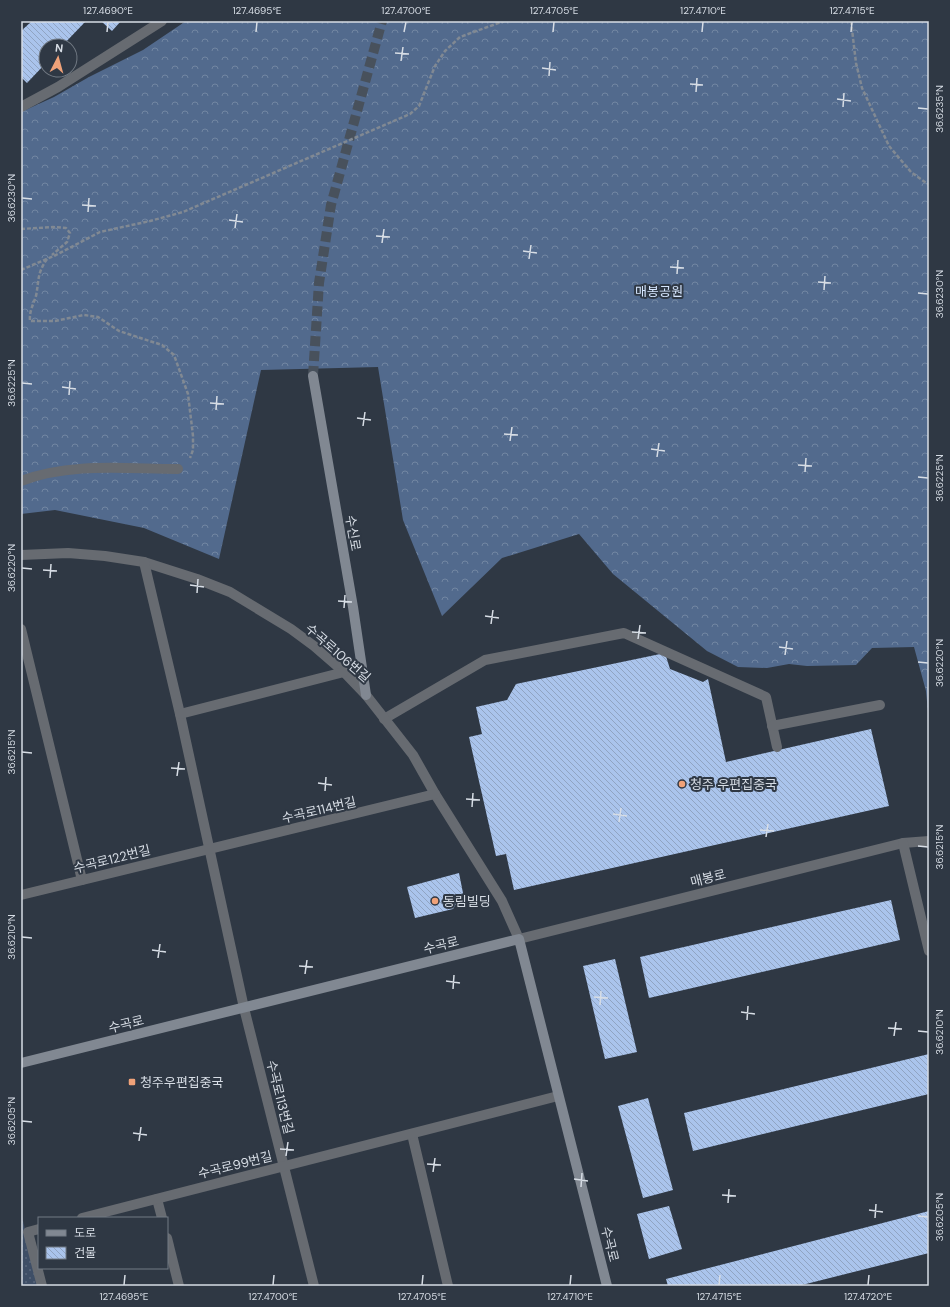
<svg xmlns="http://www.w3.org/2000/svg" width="950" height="1307" font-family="'DM Sans','Noto Sans KR',sans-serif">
<defs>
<pattern id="green-dots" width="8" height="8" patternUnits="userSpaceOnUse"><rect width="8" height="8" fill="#3e4e66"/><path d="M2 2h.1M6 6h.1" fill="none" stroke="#59677c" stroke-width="1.8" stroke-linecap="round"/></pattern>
<pattern id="forest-crowns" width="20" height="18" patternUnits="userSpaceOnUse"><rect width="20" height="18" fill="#526a8d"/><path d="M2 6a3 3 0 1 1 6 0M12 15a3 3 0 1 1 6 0" fill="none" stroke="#7286a2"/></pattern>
<pattern id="building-back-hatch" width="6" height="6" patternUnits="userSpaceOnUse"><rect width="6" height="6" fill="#aac4ec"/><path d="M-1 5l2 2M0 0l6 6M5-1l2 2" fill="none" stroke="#90a4c2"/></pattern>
</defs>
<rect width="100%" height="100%" fill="#2f3844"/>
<!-- green -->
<polygon fill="url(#green-dots)" points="21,1213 39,1286 21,1286"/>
<!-- forest -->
<polygon fill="url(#forest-crowns)" points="186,21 929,21 929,722 926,691 914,647 872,648 856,665 807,666 789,664 767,668 738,667 707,651 613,574 579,534 502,558 442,616 403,520 378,367 261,370 219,559 144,528 55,510 21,514 21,112 54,97 89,77 143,50"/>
<!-- building -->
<g fill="url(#building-back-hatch)">
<polygon points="32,21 86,21 62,46 46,46 46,63 27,83 21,77 21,31"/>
<polygon points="101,21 121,21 112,31"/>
<polygon points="665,653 670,669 703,682 708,679 726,762 871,729 889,806 514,890 506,854 496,856 469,737 482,734 476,707 507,700 516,684"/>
<polygon points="459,873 463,893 453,909 415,918 407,887"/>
<polygon points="891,900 900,940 649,998 640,957"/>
<polygon points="615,959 637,1052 605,1059 583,966"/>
<polygon points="929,1054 929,1094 693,1151 684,1113"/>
<polygon points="648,1098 673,1190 643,1198 618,1106"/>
<polygon points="669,1206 682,1249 649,1259 637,1214"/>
<polygon points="929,1211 929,1253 798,1286 668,1286 666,1279"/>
</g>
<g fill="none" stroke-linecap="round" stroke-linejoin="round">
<!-- secondary-tunnel -->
<polyline stroke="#48515c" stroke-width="10" stroke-dasharray="10 5" stroke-linecap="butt" points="313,376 319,283 331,205 382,21"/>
<!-- path -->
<g stroke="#818993" stroke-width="2.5" stroke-dasharray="4 2" stroke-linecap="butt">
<polyline points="851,21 856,63 862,88 889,146 911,172 929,185"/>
<polyline points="21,229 53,227 66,228 70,233 67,242 52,255"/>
<path d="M 47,259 C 37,273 39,281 36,296 C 33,305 29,312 30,321 L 55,321 L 84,315 L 98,317 L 119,331 L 162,345 L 174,355 L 188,394 L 193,436 L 193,450 L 190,458"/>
<polyline points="21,270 56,255 100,232 150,221 183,212 410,114 419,106 435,66 445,51 460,37 504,21"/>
</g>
<!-- lane -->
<g stroke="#676b71" stroke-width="10">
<polyline points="21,107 58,87 162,21"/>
<path d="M 21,481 C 71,462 126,469 178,469"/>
<polyline points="384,719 485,660 624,633 766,697 777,747"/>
<polyline points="772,726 880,705"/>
</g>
<!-- street -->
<g stroke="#676b71" stroke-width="10">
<polyline points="21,555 68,553 105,556 144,562 197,579 230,592 291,629 314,646 344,672 366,695 413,755 435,794 502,901 519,939 903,843 929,841"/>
<polyline points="144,562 180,714 244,1008 314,1286"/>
<polyline points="21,629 82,880"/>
<polyline points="180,714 344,672"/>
<polyline points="903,843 929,951"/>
<polyline points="21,895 435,794"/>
<polyline points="412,1134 448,1286"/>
<polyline points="157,1199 162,1218"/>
<polyline points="82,1218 558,1096"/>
<polyline points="39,1229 28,1232 42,1286"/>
<polyline points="167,1238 179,1286"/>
</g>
<!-- secondary -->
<g stroke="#818892" stroke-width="10">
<polyline points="313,376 353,607 366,695"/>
<polyline points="21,1063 519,939 607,1286"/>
</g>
</g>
<!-- ticks -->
<path fill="none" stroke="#d7dde5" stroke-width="1.5" d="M 107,32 L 108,22M 256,32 L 257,22M 404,32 L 406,22M 553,32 L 554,22M 702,32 L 703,22M 851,32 L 852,22M 395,53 L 409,54M 401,61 L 403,47M 542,68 L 556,70M 549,76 L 550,62M 690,84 L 703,85M 696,92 L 697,78M 837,99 L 851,101M 843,107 L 844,93M 918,108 L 928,109M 22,198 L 32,199M 82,205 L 96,206M 88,212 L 89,198M 229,220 L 243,222M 235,228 L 237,214M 376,236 L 390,237M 382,243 L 384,229M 523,251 L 537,253M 529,259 L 531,245M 670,267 L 684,268M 677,274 L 678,260M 818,282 L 831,283M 824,290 L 825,276M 918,293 L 928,294M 22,383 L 32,384M 62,387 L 76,389M 69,395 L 70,381M 210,403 L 224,404M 216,410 L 217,396M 357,418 L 371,420M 363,426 L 365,412M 504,434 L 518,435M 510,441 L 512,427M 651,449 L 665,451M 657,457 L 659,443M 798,465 L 812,466M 805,472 L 806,458M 918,477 L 928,478M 22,568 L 32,569M 43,570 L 57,571M 50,578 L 51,564M 190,585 L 204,587M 197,593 L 198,579M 338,601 L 352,602M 344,608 L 345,595M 485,616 L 499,618M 491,624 L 493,610M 632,632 L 646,633M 638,639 L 640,625M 779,647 L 793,649M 785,655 L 787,641M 918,662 L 928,663M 22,752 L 32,753M 171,768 L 185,769M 177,776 L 179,762M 318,783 L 332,785M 325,791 L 326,777M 466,799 L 480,800M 472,807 L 473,793M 613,814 L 627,816M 619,822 L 621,808M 760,830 L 774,831M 766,837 L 768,824M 918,846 L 928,847M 22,937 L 32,938M 152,950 L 166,952M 158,958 L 160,944M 299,966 L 313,967M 305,974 L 307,960M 446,981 L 460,983M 453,989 L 454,975M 594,997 L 608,998M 600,1005 L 601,991M 741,1012 L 755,1014M 747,1020 L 748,1006M 888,1028 L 902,1029M 918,1031 L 928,1032M 894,1036 L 896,1022M 22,1121 L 32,1122M 133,1133 L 147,1135M 139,1141 L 141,1127M 280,1149 L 294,1150M 286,1156 L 288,1142M 427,1164 L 441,1165M 433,1172 L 435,1158M 574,1179 L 588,1181M 581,1187 L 582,1173M 722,1195 L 736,1196M 728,1203 L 729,1189M 869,1210 L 883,1212M 918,1216 L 928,1217M 875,1218 L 876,1204M 124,1285 L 125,1275M 273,1285 L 274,1275M 422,1285 L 423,1275M 570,1285 L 571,1275M 719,1285 L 720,1275M 868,1285 L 869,1275"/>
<!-- markers -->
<g fill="#f0a279" stroke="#2f3844" stroke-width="1.5">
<circle cx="682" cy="784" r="4"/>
<circle cx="435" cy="901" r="4"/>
<rect x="128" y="1078" width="8" height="8" rx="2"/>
</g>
<g text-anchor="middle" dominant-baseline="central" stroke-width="4" stroke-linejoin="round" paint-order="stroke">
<!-- park labels -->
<g font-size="13" fill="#d6e6fe" stroke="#2f3844">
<text x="659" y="291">매봉공원</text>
</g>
<!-- street labels -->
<g font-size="13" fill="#d7dde5" stroke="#2f3844">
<text transform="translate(353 533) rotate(80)">수신로</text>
<text transform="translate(338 653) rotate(41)">수곡로106번길</text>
<text transform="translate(319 810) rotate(-13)">수곡로114번길</text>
<text transform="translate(112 859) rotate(-14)">수곡로122번길</text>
<text transform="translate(708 878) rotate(-14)">매봉로</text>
<text transform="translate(441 945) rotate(-14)">수곡로</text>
<text transform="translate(126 1024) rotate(-14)">수곡로</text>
<text transform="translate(280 1097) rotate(76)">수곡로113번길</text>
<text transform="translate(235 1165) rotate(-14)">수곡로99번길</text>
<text transform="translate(610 1244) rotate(76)">수곡로</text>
</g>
<!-- poi labels -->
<g font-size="13" fill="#d7dde5" stroke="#2f3844" text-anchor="start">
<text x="690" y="784">청주 우편집중국</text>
<text x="443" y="901">동림빌딩</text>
<text x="140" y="1082">청주우편집중국</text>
</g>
</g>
<!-- border -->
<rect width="950" height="1307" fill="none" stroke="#2f3844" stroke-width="44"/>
<!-- legend -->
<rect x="38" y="1217" width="130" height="52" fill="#2f3844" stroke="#727a84"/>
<rect x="46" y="1230" width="20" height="6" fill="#818892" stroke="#727a84"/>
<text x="74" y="1237" font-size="12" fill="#d7dde5">도로</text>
<rect x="46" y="1247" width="20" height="12" fill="url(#building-back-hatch)" stroke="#727a84"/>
<text x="74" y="1257" font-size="12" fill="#d7dde5">건물</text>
<!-- north arrow -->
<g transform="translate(58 58) rotate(6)"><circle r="19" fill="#2f3844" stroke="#727a84"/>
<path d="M0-3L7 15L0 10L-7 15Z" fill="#f0a279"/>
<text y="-6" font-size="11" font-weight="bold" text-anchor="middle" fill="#d7dde5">N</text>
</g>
<rect x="22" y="22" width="906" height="1263" fill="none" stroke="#d7dde5" stroke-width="1.5"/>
<g font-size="10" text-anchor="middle" fill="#d7dde5">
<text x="108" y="14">127.4690°E</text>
<text x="257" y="14">127.4695°E</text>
<text x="406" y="14">127.4700°E</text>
<text x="554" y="14">127.4705°E</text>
<text x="703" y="14">127.4710°E</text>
<text x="852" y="14">127.4715°E</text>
<text transform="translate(939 109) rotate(-90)" y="4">36.6235°N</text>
<text transform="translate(11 198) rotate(-90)" y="4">36.6230°N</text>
<text transform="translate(939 294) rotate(-90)" y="4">36.6230°N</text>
<text transform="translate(11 383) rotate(-90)" y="4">36.6225°N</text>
<text transform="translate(939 478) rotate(-90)" y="4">36.6225°N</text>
<text transform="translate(11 568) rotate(-90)" y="4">36.6220°N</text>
<text transform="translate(939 663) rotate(-90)" y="4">36.6220°N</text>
<text transform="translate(11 752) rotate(-90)" y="4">36.6215°N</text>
<text transform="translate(939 847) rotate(-90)" y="4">36.6215°N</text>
<text transform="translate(11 937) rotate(-90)" y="4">36.6210°N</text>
<text transform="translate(939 1032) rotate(-90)" y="4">36.6210°N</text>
<text transform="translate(11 1121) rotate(-90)" y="4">36.6205°N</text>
<text transform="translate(939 1217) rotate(-90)" y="4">36.6205°N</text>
<text x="124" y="1300">127.4695°E</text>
<text x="273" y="1300">127.4700°E</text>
<text x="422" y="1300">127.4705°E</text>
<text x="570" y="1300">127.4710°E</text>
<text x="719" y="1300">127.4715°E</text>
<text x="868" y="1300">127.4720°E</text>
</g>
</svg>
